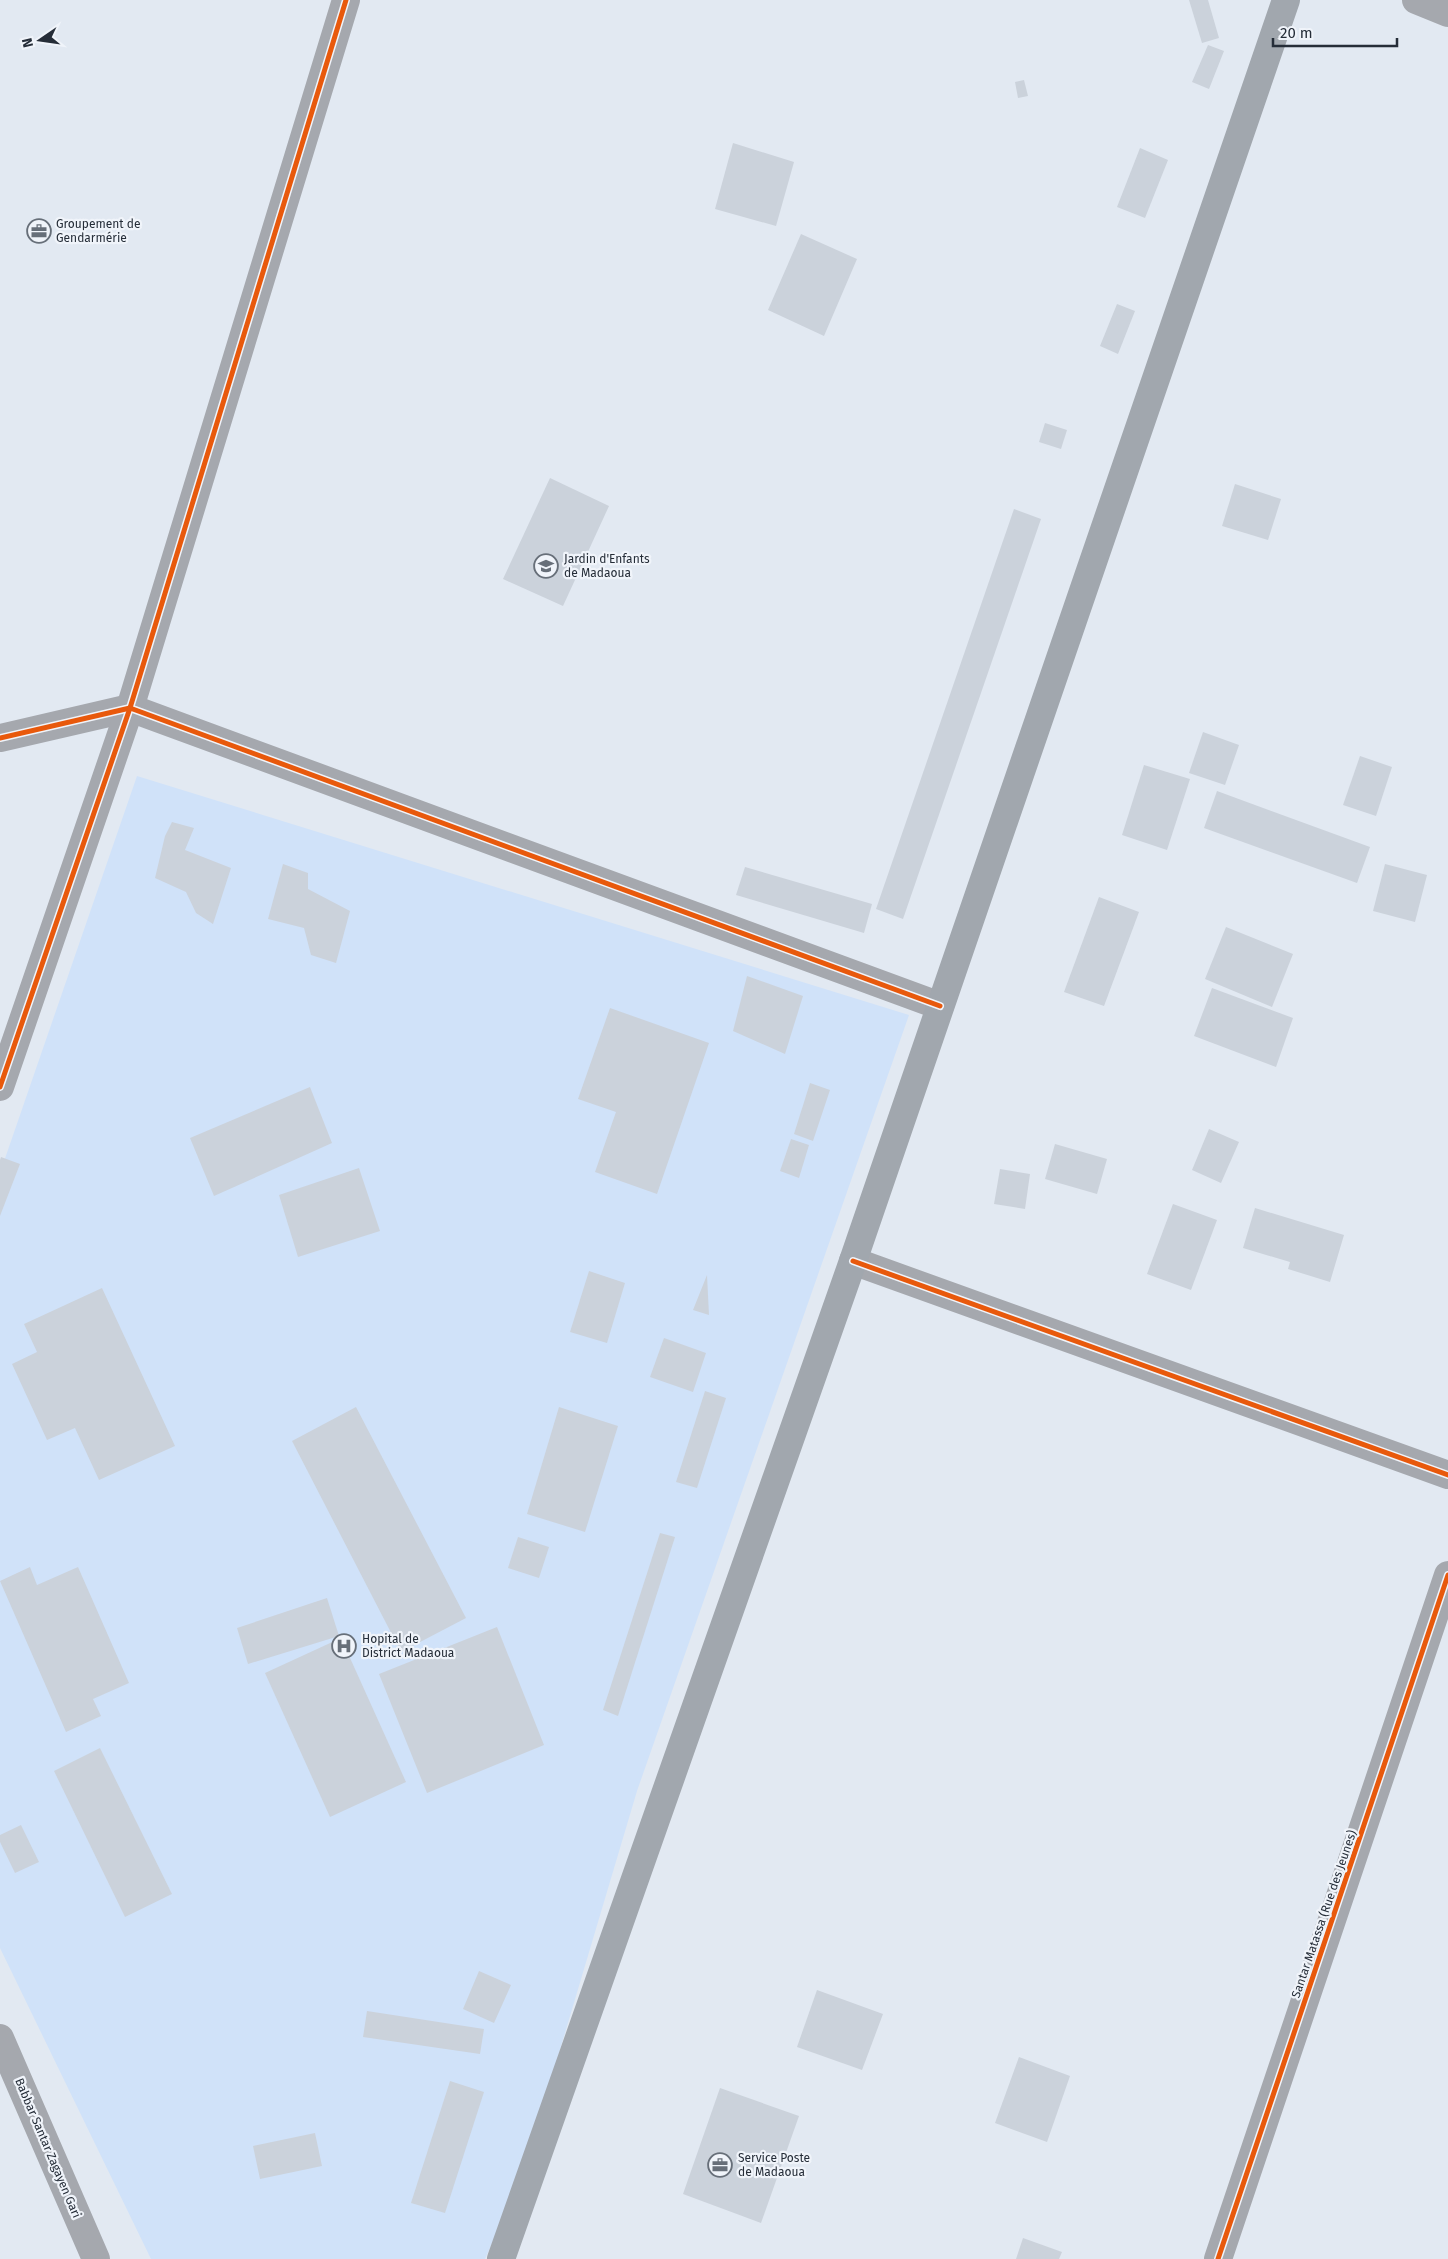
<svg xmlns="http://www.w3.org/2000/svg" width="1448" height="2259" font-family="'Fira Sans',sans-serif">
<rect width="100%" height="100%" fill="#e2e9f2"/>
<!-- built -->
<polygon fill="#d0e2f9" points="137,776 909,1015 637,1791 523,2174 485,2259 151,2259 0,1948 0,1173"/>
<!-- building -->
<g fill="#cbd2db">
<polygon points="1189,0 1208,0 1219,38 1202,43"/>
<polygon points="1208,45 1224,51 1209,89 1192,82"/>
<polygon points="1024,80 1028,96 1018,98 1015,82"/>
<polygon points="733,143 794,162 776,226 715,209"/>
<polygon points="1140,148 1168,160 1145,218 1117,207"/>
<polygon points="801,234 857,259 824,336 768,310"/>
<polygon points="1117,304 1135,311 1118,354 1100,346"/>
<polygon points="1045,423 1067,430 1061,449 1039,442"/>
<polygon points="550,478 609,506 563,606 503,579"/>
<polygon points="1235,484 1281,499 1268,540 1222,526"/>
<polygon points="1014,509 1041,519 903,919 876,909"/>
<polygon points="1203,732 1239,745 1225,785 1189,773"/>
<polygon points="1360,756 1392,767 1376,816 1343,805"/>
<polygon points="1144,765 1190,779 1167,850 1122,835"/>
<polygon points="1217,791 1370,847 1357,883 1204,828"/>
<polygon points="172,822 194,828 185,850 231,868 213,924 196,913 186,892 155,878 165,836"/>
<polygon points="283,864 308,873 308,889 350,911 336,963 311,955 304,928 268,919"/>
<polygon points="1385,864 1427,875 1415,922 1373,911"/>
<polygon points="745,867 872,904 864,933 736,895"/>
<polygon points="1099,897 1139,912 1104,1006 1064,992"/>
<polygon points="1226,927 1293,954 1272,1007 1205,979"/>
<polygon points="747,976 803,996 785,1054 733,1031"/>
<polygon points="1212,988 1293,1018 1276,1067 1194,1036"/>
<polygon points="610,1008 709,1043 657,1194 595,1172 616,1112 578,1099"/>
<polygon points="810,1083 830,1090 813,1141 794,1134"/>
<polygon points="310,1087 332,1143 214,1196 190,1138"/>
<polygon points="1209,1129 1239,1142 1221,1183 1192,1170"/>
<polygon points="791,1139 809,1145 799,1178 780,1171"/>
<polygon points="1055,1144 1107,1159 1097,1194 1045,1179"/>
<polygon points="1,1157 20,1164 0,1216 0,1160"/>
<polygon points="359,1168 380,1231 298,1257 279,1195"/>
<polygon points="1000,1169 1030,1174 1025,1209 994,1204"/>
<polygon points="1173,1204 1217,1220 1191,1290 1147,1274"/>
<polygon points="1255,1208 1344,1235 1330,1282 1288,1269 1290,1262 1243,1248"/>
<polygon points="589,1271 625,1283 607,1343 570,1332"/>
<polygon points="707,1275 709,1315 693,1310"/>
<polygon points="102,1288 175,1446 99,1480 75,1428 47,1440 12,1364 37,1352 24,1324"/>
<polygon points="664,1338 706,1353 693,1392 650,1377"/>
<polygon points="705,1391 726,1398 697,1488 676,1482"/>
<polygon points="356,1407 466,1618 401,1652 292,1441"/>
<polygon points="559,1407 618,1426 585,1532 527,1514"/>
<polygon points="660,1533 675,1537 618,1716 603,1710"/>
<polygon points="518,1537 549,1547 539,1578 508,1568"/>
<polygon points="30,1567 37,1585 78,1567 129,1683 93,1699 101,1716 66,1732 0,1581"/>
<polygon points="327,1598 339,1636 248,1664 237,1628"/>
<polygon points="497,1627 544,1745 427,1793 379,1674"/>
<polygon points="341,1638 406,1782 330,1817 265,1673"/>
<polygon points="100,1748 172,1894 125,1917 54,1771"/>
<polygon points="21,1825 39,1862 15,1873 0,1842 0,1835"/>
<polygon points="479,1971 511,1985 494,2023 463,2009"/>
<polygon points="817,1990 883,2014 862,2070 797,2047"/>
<polygon points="367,2011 484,2029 480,2054 363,2037"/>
<polygon points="1019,2057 1070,2076 1047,2142 995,2123"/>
<polygon points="450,2081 484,2092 445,2213 411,2203"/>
<polygon points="720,2088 799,2116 761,2223 683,2194"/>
<polygon points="315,2133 322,2166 260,2179 253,2146"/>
<polygon points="1023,2238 1062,2252 1059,2259 1016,2259"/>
</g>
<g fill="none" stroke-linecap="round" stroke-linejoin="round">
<!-- minor -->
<g stroke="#a5a8ae" stroke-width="28">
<polyline points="1416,0 1448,13"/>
<polyline points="0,738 130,708 940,1006"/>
<polyline points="0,1087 130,708 346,0"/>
<polyline points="853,1261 1448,1475"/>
<polyline points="0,2038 96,2259"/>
<polyline points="1218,2259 1448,1575"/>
</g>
<!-- highway -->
<polyline stroke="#a1a7ae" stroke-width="28" points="501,2259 853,1261 1286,0"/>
<!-- cycleway casing -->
<g stroke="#f0f4fa" stroke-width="8">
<g id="cycleway">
<polyline points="0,738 130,708 940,1006"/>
<polyline points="0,1087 130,708 346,0"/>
<polyline points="853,1261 1448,1475"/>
<polyline points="1218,2259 1448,1575"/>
</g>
</g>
<!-- cycleway -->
<use href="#cycleway" stroke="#e8590c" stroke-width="5"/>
</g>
<!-- icons -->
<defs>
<g id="office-ring" transform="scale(1.25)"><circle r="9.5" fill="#f0f4fa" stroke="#676f79" stroke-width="1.5"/><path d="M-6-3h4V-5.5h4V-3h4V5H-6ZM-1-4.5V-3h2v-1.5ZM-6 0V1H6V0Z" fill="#676f79"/></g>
<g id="school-ring" transform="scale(1.25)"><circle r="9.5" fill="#f0f4fa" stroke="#676f79" stroke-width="1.5"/><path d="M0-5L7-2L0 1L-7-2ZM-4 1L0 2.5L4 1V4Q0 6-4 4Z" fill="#676f79"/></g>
<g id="hospital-ring" transform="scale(1.25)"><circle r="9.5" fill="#f0f4fa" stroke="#676f79" stroke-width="1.5"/><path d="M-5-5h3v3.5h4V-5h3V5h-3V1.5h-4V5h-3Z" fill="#676f79"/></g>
</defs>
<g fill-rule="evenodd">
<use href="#office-ring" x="39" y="231"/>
<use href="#school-ring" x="546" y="566"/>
<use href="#hospital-ring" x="344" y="1646"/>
<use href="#office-ring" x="720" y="2165"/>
</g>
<g text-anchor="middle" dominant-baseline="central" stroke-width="4.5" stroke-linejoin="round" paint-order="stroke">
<!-- poi labels -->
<g font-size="12" fill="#252d38" stroke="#f0f4fa" text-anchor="start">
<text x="56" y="224">Groupement de<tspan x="56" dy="14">Gendarmérie</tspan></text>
<text x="564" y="559">Jardin d'Enfants<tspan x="564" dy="14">de Madaoua</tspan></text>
<text x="362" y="1639">Hopital de<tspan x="362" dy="14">District Madaoua</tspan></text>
<text x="738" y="2158">Service Poste<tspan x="738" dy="14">de Madaoua</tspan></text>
</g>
<!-- street labels -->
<g font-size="12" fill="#252d38" stroke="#f0f4fa">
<text transform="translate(1324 1914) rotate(-71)">Santar Matassa (Rue des Jeunes)</text>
<text transform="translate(48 2148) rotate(67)">Babbar Santar Zagayen Gari</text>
</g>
</g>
<!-- north arrow -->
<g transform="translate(40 40) rotate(257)" stroke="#f0f4fa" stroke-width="4" paint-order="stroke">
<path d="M0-4L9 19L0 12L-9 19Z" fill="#252d38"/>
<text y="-8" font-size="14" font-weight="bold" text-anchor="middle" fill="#252d38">N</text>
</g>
<!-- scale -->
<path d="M1273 38v8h124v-8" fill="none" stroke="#252d38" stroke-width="2.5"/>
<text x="1280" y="38" font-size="15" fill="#252d38" stroke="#f0f4fa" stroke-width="4" paint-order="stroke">20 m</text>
</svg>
